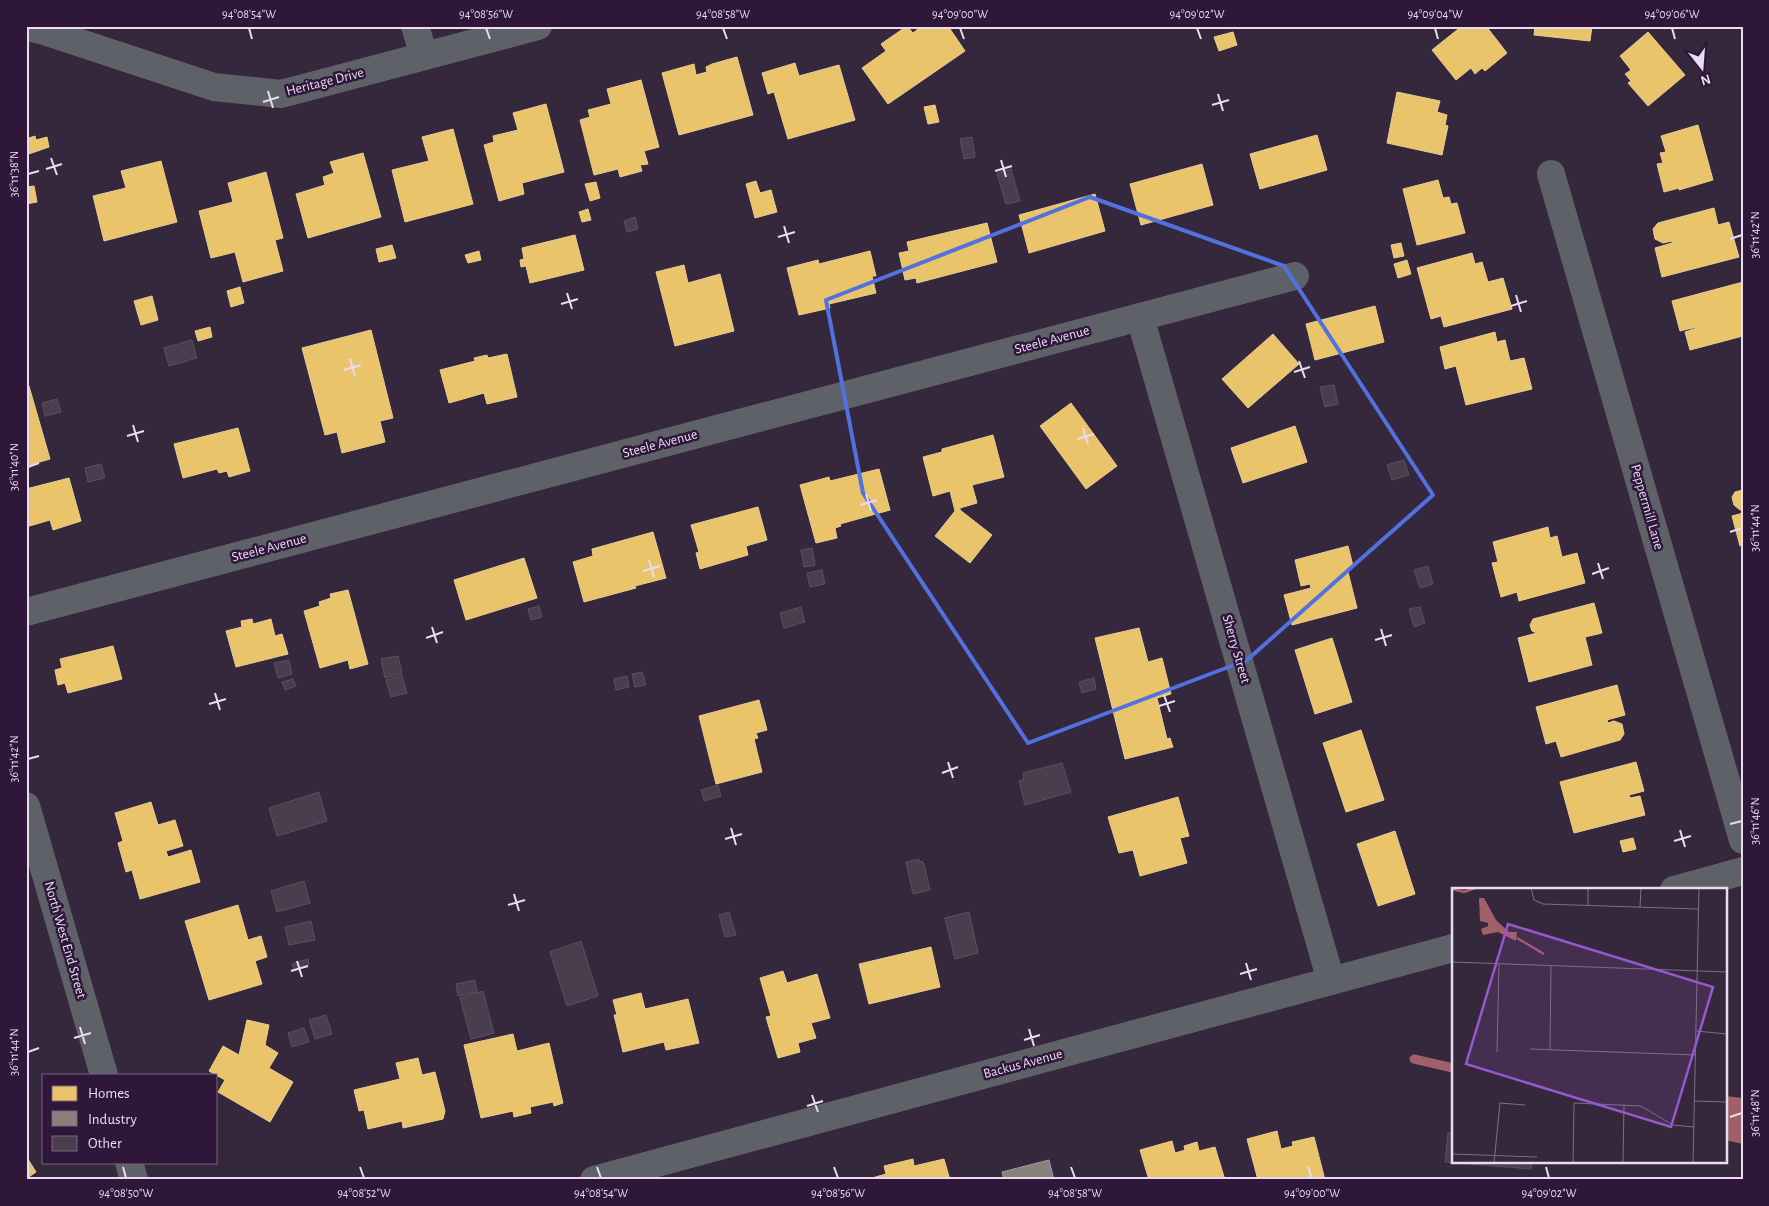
<svg xmlns="http://www.w3.org/2000/svg" width="1769" height="1206" font-family="'Alegreya Sans',sans-serif">
<rect width="100%" height="100%" fill="#35283c"/>
<!-- water -->
<polygon fill="#a16069" points="1725,1096 1743,1098 1743,1144 1725,1140"/>
<!-- homes -->
<g fill="#e9c46a" stroke="#e9cb93">
<polygon points="907,26 913,33 922,26 948,26 965,51 888,104 862,68 886,51 881,44"/>
<polygon points="1462,26 1486,26 1507,53 1485,71 1482,68 1475,74 1471,68 1456,80 1432,50"/>
<polygon points="1535,26 1592,26 1590,41 1534,35"/>
<polygon points="1233,32 1237,45 1219,51 1214,37"/>
<polygon points="1648,32 1685,75 1648,106 1628,83 1631,81 1625,74 1631,70 1620,56"/>
<polygon points="737,57 753,115 679,135 662,73 694,64 696,75 707,72 706,67 712,64"/>
<polygon points="795,63 799,76 839,65 855,120 788,139 774,92 768,94 762,73"/>
<polygon points="641,80 659,147 644,151 648,164 640,165 642,171 620,177 618,169 594,175 580,120 590,117 588,110 611,104 607,89"/>
<polygon points="1397,92 1440,101 1437,112 1447,115 1445,125 1448,126 1442,155 1387,143"/>
<polygon points="546,104 564,172 522,183 524,194 499,201 484,145 494,142 493,136 518,130 513,113"/>
<polygon points="935,105 939,122 928,124 924,107"/>
<polygon points="1698,125 1713,180 1679,190 1679,188 1664,192 1657,164 1663,163 1660,153 1666,152 1661,136"/>
<polygon points="453,129 473,204 405,222 392,170 429,161 422,137"/>
<polygon points="1317,135 1327,170 1260,189 1250,154"/>
<polygon points="35,136 36,140 47,137 49,147 26,155 26,139"/>
<polygon points="363,153 381,217 308,238 296,194 325,185 323,177 334,173 330,162"/>
<polygon points="161,161 177,222 104,241 93,196 126,188 121,171"/>
<polygon points="1202,164 1213,205 1141,225 1130,184"/>
<polygon points="266,172 283,238 275,240 283,271 243,282 235,252 211,258 199,211 233,202 228,183"/>
<polygon points="1438,180 1443,198 1449,197 1451,204 1457,203 1465,233 1417,245 1403,189"/>
<polygon points="756,181 760,193 771,190 777,212 755,218 746,184"/>
<polygon points="596,182 600,198 590,201 585,184"/>
<polygon points="34,186 37,202 26,204 26,187"/>
<polygon points="1095,194 1105,231 1029,253 1019,215"/>
<polygon points="1714,208 1718,225 1729,222 1739,257 1662,277 1655,248 1672,243 1672,241 1663,243 1655,239 1653,229 1658,223"/>
<polygon points="588,209 591,220 582,222 579,212"/>
<polygon points="987,223 997,262 917,283 916,278 905,280 899,253 909,251 907,242"/>
<polygon points="575,235 584,270 530,283 526,266 521,267 520,260 524,259 522,248"/>
<polygon points="1401,243 1404,256 1394,258 1391,245"/>
<polygon points="392,245 396,258 379,262 376,249"/>
<polygon points="479,251 481,260 468,263 465,255"/>
<polygon points="870,251 876,276 872,276 876,293 829,304 830,308 799,315 787,268 818,260 819,264"/>
<polygon points="1472,253 1475,264 1482,262 1488,282 1503,278 1512,309 1444,327 1441,316 1431,319 1417,268"/>
<polygon points="1407,260 1411,274 1398,278 1394,264"/>
<polygon points="684,265 688,283 720,274 734,331 675,346 656,272"/>
<polygon points="1743,282 1743,336 1690,350 1685,332 1697,328 1697,327 1680,331 1672,301"/>
<polygon points="240,287 244,303 231,307 227,291"/>
<polygon points="152,296 158,320 141,325 134,301"/>
<polygon points="1375,306 1384,342 1315,360 1306,324"/>
<polygon points="210,327 212,337 198,341 195,331"/>
<polygon points="371,330 393,418 380,421 385,442 342,453 337,432 325,435 302,348"/>
<polygon points="1495,332 1497,342 1505,340 1510,361 1524,358 1532,389 1466,405 1456,366 1445,369 1440,347"/>
<polygon points="1273,334 1299,364 1248,408 1222,379"/>
<polygon points="507,354 517,397 487,404 484,393 449,403 440,370 475,361 474,358 487,355 488,358"/>
<polygon points="26,386 29,386 50,459 26,466"/>
<polygon points="1071,403 1117,466 1086,489 1040,426"/>
<polygon points="1295,426 1307,462 1243,483 1231,448"/>
<polygon points="238,428 250,471 229,477 227,471 219,473 217,469 183,478 174,444"/>
<polygon points="993,435 1004,477 972,485 977,503 960,508 960,510 992,535 970,563 935,536 955,511 950,491 933,496 923,457 942,452 942,449"/>
<polygon points="879,469 890,510 840,524 841,526 835,528 837,538 816,543 800,485 829,477 830,481"/>
<polygon points="69,478 81,521 53,530 50,520 26,527 26,489"/>
<polygon points="1743,490 1743,509 1740,510 1734,505 1732,497 1735,492"/>
<polygon points="758,507 767,540 746,546 748,555 700,569 696,553 699,552 691,525"/>
<polygon points="1743,513 1743,545 1740,546 1732,516"/>
<polygon points="1548,527 1550,538 1557,536 1562,557 1577,553 1585,583 1519,601 1517,592 1501,597 1492,563 1498,562 1493,542"/>
<polygon points="653,532 666,578 635,586 636,588 584,602 573,562 593,556 592,549"/>
<polygon points="1348,546 1353,566 1347,568 1357,608 1292,625 1284,595 1311,588 1310,584 1301,586 1295,560"/>
<polygon points="524,558 537,598 466,620 454,580"/>
<polygon points="348,590 368,664 350,669 348,660 320,668 304,611 320,606 319,602 331,598 330,594"/>
<polygon points="1594,603 1602,633 1585,637 1592,665 1529,682 1518,638 1537,633 1532,631 1530,625 1533,619"/>
<polygon points="252,619 253,624 271,619 275,636 282,634 288,654 236,667 226,631 242,627 241,621"/>
<polygon points="1139,628 1148,662 1162,658 1171,694 1157,698 1167,739 1170,738 1173,747 1125,759 1095,638"/>
<polygon points="1332,638 1352,702 1315,714 1295,650"/>
<polygon points="113,646 122,679 68,693 65,683 58,685 55,670 62,668 60,659"/>
<polygon points="1617,685 1625,715 1607,720 1608,723 1614,721 1622,724 1624,734 1620,740 1561,757 1556,741 1546,744 1536,707"/>
<polygon points="759,700 767,730 756,733 758,738 754,739 762,772 716,784 699,716"/>
<polygon points="1361,730 1384,800 1346,812 1323,743"/>
<polygon points="1636,762 1644,791 1629,795 1630,798 1640,796 1645,815 1574,833 1560,782"/>
<polygon points="1178,797 1189,836 1180,838 1187,863 1140,876 1133,850 1119,853 1108,817"/>
<polygon points="151,802 158,825 175,820 183,846 166,851 168,857 191,850 200,882 140,899 132,870 126,872 118,843 123,841 115,813"/>
<polygon points="1395,831 1415,894 1378,906 1357,844"/>
<polygon points="1633,838 1636,849 1623,852 1620,841"/>
<polygon points="238,905 248,940 261,936 267,957 255,961 262,984 209,1000 185,921"/>
<polygon points="931,947 940,987 869,1004 859,964"/>
<polygon points="783,971 787,983 817,974 830,1018 811,1023 816,1038 798,1043 800,1052 778,1058 766,1017 771,1016 760,978"/>
<polygon points="641,993 645,1009 688,999 699,1043 666,1050 664,1042 623,1052 614,1015 617,1015 613,1000"/>
<polygon points="247,1020 269,1025 265,1045 278,1053 269,1068 293,1082 270,1122 218,1092 225,1080 209,1071 223,1046 239,1055"/>
<polygon points="513,1034 517,1051 549,1043 563,1103 554,1106 553,1102 530,1107 531,1113 514,1117 513,1111 481,1118 464,1045"/>
<polygon points="418,1058 422,1075 435,1072 445,1111 443,1119 403,1128 402,1121 368,1129 364,1110 359,1111 354,1090 400,1079 396,1063"/>
<polygon points="1277,1131 1281,1149 1293,1146 1292,1142 1314,1137 1325,1180 1258,1180 1247,1139"/>
<polygon points="1172,1141 1175,1153 1185,1150 1184,1146 1197,1142 1199,1151 1215,1147 1225,1180 1149,1180 1140,1150"/>
<polygon points="26,1156 36,1172 26,1179"/>
<polygon points="913,1159 914,1166 944,1159 950,1180 865,1180 886,1174 884,1166"/>
</g>
<!-- industry -->
<polygon fill="#8a817c" stroke="#a79c9f" points="1049,1160 1054,1180 1004,1180 1002,1172"/>
<g fill="none" stroke-linecap="round" stroke-linejoin="round">
<!-- stream -->
<polyline stroke="#a16069" stroke-width="9" points="1414,1059 1453,1068"/>
</g>
<!-- building -->
<g fill="#4a3d4d" stroke="#5c4f60">
<polygon points="972,137 975,157 964,159 960,139"/>
<polygon points="1011,169 1020,201 1006,204 997,173"/>
<polygon points="635,217 638,229 627,232 624,221"/>
<polygon points="192,340 197,358 169,366 164,348"/>
<polygon points="1334,385 1338,404 1325,407 1320,387"/>
<polygon points="57,399 61,412 45,416 42,403"/>
<polygon points="1404,460 1409,475 1392,480 1387,465"/>
<polygon points="101,464 105,478 88,482 85,468"/>
<polygon points="812,548 815,565 804,567 801,550"/>
<polygon points="1428,566 1433,584 1420,588 1414,570"/>
<polygon points="822,570 825,584 810,587 807,573"/>
<polygon points="539,606 542,617 531,620 528,609"/>
<polygon points="801,607 805,622 784,628 780,613"/>
<polygon points="1420,607 1425,623 1414,627 1409,609"/>
<polygon points="398,656 402,674 385,678 381,659"/>
<polygon points="289,660 292,674 278,678 274,663"/>
<polygon points="642,672 646,685 635,687 632,674"/>
<polygon points="402,676 407,693 391,697 386,680"/>
<polygon points="627,676 629,687 616,690 614,679"/>
<polygon points="1094,678 1096,689 1082,693 1079,682"/>
<polygon points="293,679 296,686 285,690 282,682"/>
<polygon points="1062,763 1071,792 1025,805 1019,781 1024,779 1023,773"/>
<polygon points="718,785 721,796 704,801 701,790"/>
<polygon points="319,792 327,821 277,836 269,808"/>
<polygon points="919,859 919,862 922,861 924,864 930,890 913,894 906,862"/>
<polygon points="304,881 310,903 277,912 271,891"/>
<polygon points="729,912 736,935 725,937 719,915"/>
<polygon points="969,912 978,953 955,959 945,918"/>
<polygon points="311,921 315,940 289,945 285,927"/>
<polygon points="581,941 598,996 567,1006 550,952"/>
<polygon points="308,959 309,965 294,970 292,964"/>
<polygon points="475,980 477,992 458,996 456,984"/>
<polygon points="483,991 494,1033 471,1039 460,998"/>
<polygon points="326,1015 332,1034 315,1039 309,1020"/>
<polygon points="304,1028 309,1042 292,1047 288,1033"/>
<polygon points="1448,1133 1453,1133 1453,1162 1532,1162 1531,1169 1445,1162"/>
</g>
<g fill="none" stroke-linecap="round" stroke-linejoin="round">
<!-- minor -->
<g stroke="#5f6168" stroke-width="28">
<polyline points="415,26 424,56"/>
<polyline points="26,27 41,30 214,87 281,94 538,26"/>
<polyline points="1551,174 1743,840"/>
<polyline points="1140,317 1331,981"/>
<polyline points="26,612 1295,276"/>
</g>
<!-- tertiary -->
<g stroke="#5f6168" stroke-width="28">
<polyline points="26,806 104,1075"/>
<polyline points="1674,890 1743,871"/>
<polyline points="129,1162 134,1180"/>
<polyline points="594,1180 1453,948"/>
</g>
</g>
<!-- marked area -->
<path fill="none" stroke="#5071de" stroke-width="4" stroke-linejoin="round" d="M 1090,197 L 1284,266 L 1433,495 L 1247,660 L 1028,743 L 863,493 L 826,300 Z"/>
<!-- ticks -->
<path fill="none" stroke="#eadbf2" stroke-width="2" d="M 249,28 L 252,39M 486,28 L 490,39M 723,28 L 727,39M 960,28 L 964,39M 1197,28 L 1201,39M 1435,28 L 1438,39M 1672,28 L 1675,39M 268,91 L 273,108M 1218,94 L 1223,111M 263,102 L 279,97M 1212,105 L 1229,100M 51,158 L 57,175M 1001,160 L 1006,177M 46,169 L 62,164M 995,171 L 1012,166M 28,174 L 39,171M 784,226 L 789,243M 778,237 L 795,232M 1730,239 L 1742,235M 567,293 L 572,309M 1516,295 L 1521,312M 561,304 L 578,299M 1511,306 L 1527,301M 350,359 L 355,376M 1299,361 L 1305,378M 344,370 L 361,365M 1294,372 L 1310,367M 133,425 L 138,442M 1083,428 L 1088,444M 127,436 L 144,431M 1077,439 L 1094,434M 28,467 L 39,463M 866,494 L 871,511M 860,505 L 877,500M 1730,532 L 1742,528M 649,560 L 654,577M 1598,563 L 1603,579M 643,571 L 660,566M 1592,574 L 1609,568M 432,627 L 437,643M 1381,629 L 1386,646M 426,638 L 443,632M 1375,640 L 1392,635M 215,693 L 220,710M 1164,695 L 1170,712M 209,704 L 226,699M 1159,706 L 1175,701M 28,759 L 39,756M 948,762 L 953,778M 942,773 L 958,767M 1730,824 L 1742,821M 731,828 L 736,845M 1680,830 L 1685,847M 725,839 L 742,834M 1674,841 L 1691,836M 514,894 L 519,911M 508,905 L 525,900M 297,961 L 302,977M 1246,963 L 1251,980M 291,971 L 308,966M 1240,974 L 1257,969M 80,1027 L 85,1044M 1029,1029 L 1034,1046M 74,1038 L 91,1033M 1024,1040 L 1040,1035M 28,1052 L 39,1048M 812,1095 L 818,1112M 807,1106 L 823,1101M 1730,1117 L 1742,1113M 123,1167 L 126,1178M 360,1167 L 364,1178M 597,1167 L 601,1178M 834,1167 L 838,1178M 1071,1167 L 1075,1178M 1308,1167 L 1312,1178M 1546,1167 L 1549,1178"/>
<g text-anchor="middle" dominant-baseline="central" stroke-width="5" stroke-linejoin="round" paint-order="stroke">
<!-- street labels -->
<g font-size="14" fill="#eadbf2" stroke="#2e1739">
<text transform="translate(325 82) rotate(-14)">Heritage Drive</text>
<text transform="translate(1052 340) rotate(-15)">Steele Avenue</text>
<text transform="translate(660 444) rotate(-15)">Steele Avenue</text>
<text transform="translate(1647 507) rotate(74)">Peppermill Lane</text>
<text transform="translate(269 548) rotate(-15)">Steele Avenue</text>
<text transform="translate(1236 649) rotate(74)">Sherry Street</text>
<text transform="translate(65 940) rotate(74)">North West End Street</text>
<text transform="translate(1023 1064) rotate(-15)">Backus Avenue</text>
</g>
</g>
<!-- overview -->
<g transform="translate(1452 888)">
<rect width="275" height="275" fill="#35283c"/>
<path d="M 27,10 L 32,10 L 44,32 L 57,44 L 65,44 L 64,53 L 46,44 L 31,47 L 29,41 L 36,38 L 36,35 L 28,33 Z" fill="#a16069"/>
<path fill="none" stroke="#a16069" stroke-width="2.5" d="M 0,1 L 12,4 L 23,0M 65,50 L 92,66"/>
<path fill="none" stroke="#7d7085" stroke-width="1" d="M 79,0 L 82,12 L 91,16 L 246,21M 136,17 L 136,0M 188,19 L 189,0M 0,74 L 275,84M 244,143 L 275,146M 78,161 L 244,167M 98,162 L 99,78M 45,164 L 47,76M 243,213 L 275,214M 0,266 L 85,269M 42,275 L 48,215 L 73,217M 121,275 L 122,215 L 189,218 L 221,237 L 242,239M 171,275 L 172,217M 241,275 L 247,0"/>
<path fill="#9758cc" fill-opacity="0.15" stroke="#9758cc" stroke-width="2.5" d="M 56,36 L 261,99 L 219,239 L 14,176 Z"/>
<rect width="275" height="275" fill="none" stroke="#eadbf2" stroke-width="2.5"/>
</g>
<!-- border -->
<rect width="1769" height="1206" fill="none" stroke="#2e1739" stroke-width="55"/>
<!-- legend -->
<rect x="42" y="1074" width="175" height="90" fill="#2e1739" stroke="#796583"/>
<rect x="52" y="1086" width="25" height="15" fill="#e9c46a" stroke="#796583"/>
<text x="88" y="1098" font-size="15" fill="#eadbf2">Homes</text>
<rect x="52" y="1111" width="25" height="15" fill="#8a817c" stroke="#796583"/>
<text x="88" y="1124" font-size="15" fill="#eadbf2">Industry</text>
<rect x="52" y="1136" width="25" height="15" fill="#4a3d4d" stroke="#796583"/>
<text x="88" y="1148" font-size="15" fill="#eadbf2">Other</text>
<!-- north arrow -->
<g transform="translate(1702 68) rotate(163)" stroke="#2e1739" stroke-width="4" paint-order="stroke">
<path d="M0-4L9 19L0 12L-9 19Z" fill="#eadbf2"/>
<text y="-8" font-size="14" font-weight="bold" text-anchor="middle" fill="#eadbf2">N</text>
</g>
<rect x="28" y="28" width="1714" height="1150" fill="none" stroke="#eadbf2" stroke-width="2"/>
<g font-size="12" text-anchor="middle" fill="#eadbf2">
<text x="249" y="18">94°08'54"W</text>
<text x="486" y="18">94°08'56"W</text>
<text x="723" y="18">94°08'58"W</text>
<text x="960" y="18">94°09'00"W</text>
<text x="1197" y="18">94°09'02"W</text>
<text x="1435" y="18">94°09'04"W</text>
<text x="1672" y="18">94°09'06"W</text>
<text transform="translate(14 174) rotate(-90)" y="4">36°11'38"N</text>
<text transform="translate(1755 235) rotate(-90)" y="4">36°11'42"N</text>
<text transform="translate(14 467) rotate(-90)" y="4">36°11'40"N</text>
<text transform="translate(1755 528) rotate(-90)" y="4">36°11'44"N</text>
<text transform="translate(14 759) rotate(-90)" y="4">36°11'42"N</text>
<text transform="translate(1755 821) rotate(-90)" y="4">36°11'46"N</text>
<text transform="translate(14 1052) rotate(-90)" y="4">36°11'44"N</text>
<text transform="translate(1755 1113) rotate(-90)" y="4">36°11'48"N</text>
<text x="126" y="1197">94°08'50"W</text>
<text x="364" y="1197">94°08'52"W</text>
<text x="601" y="1197">94°08'54"W</text>
<text x="838" y="1197">94°08'56"W</text>
<text x="1075" y="1197">94°08'58"W</text>
<text x="1312" y="1197">94°09'00"W</text>
<text x="1549" y="1197">94°09'02"W</text>
</g>
</svg>
